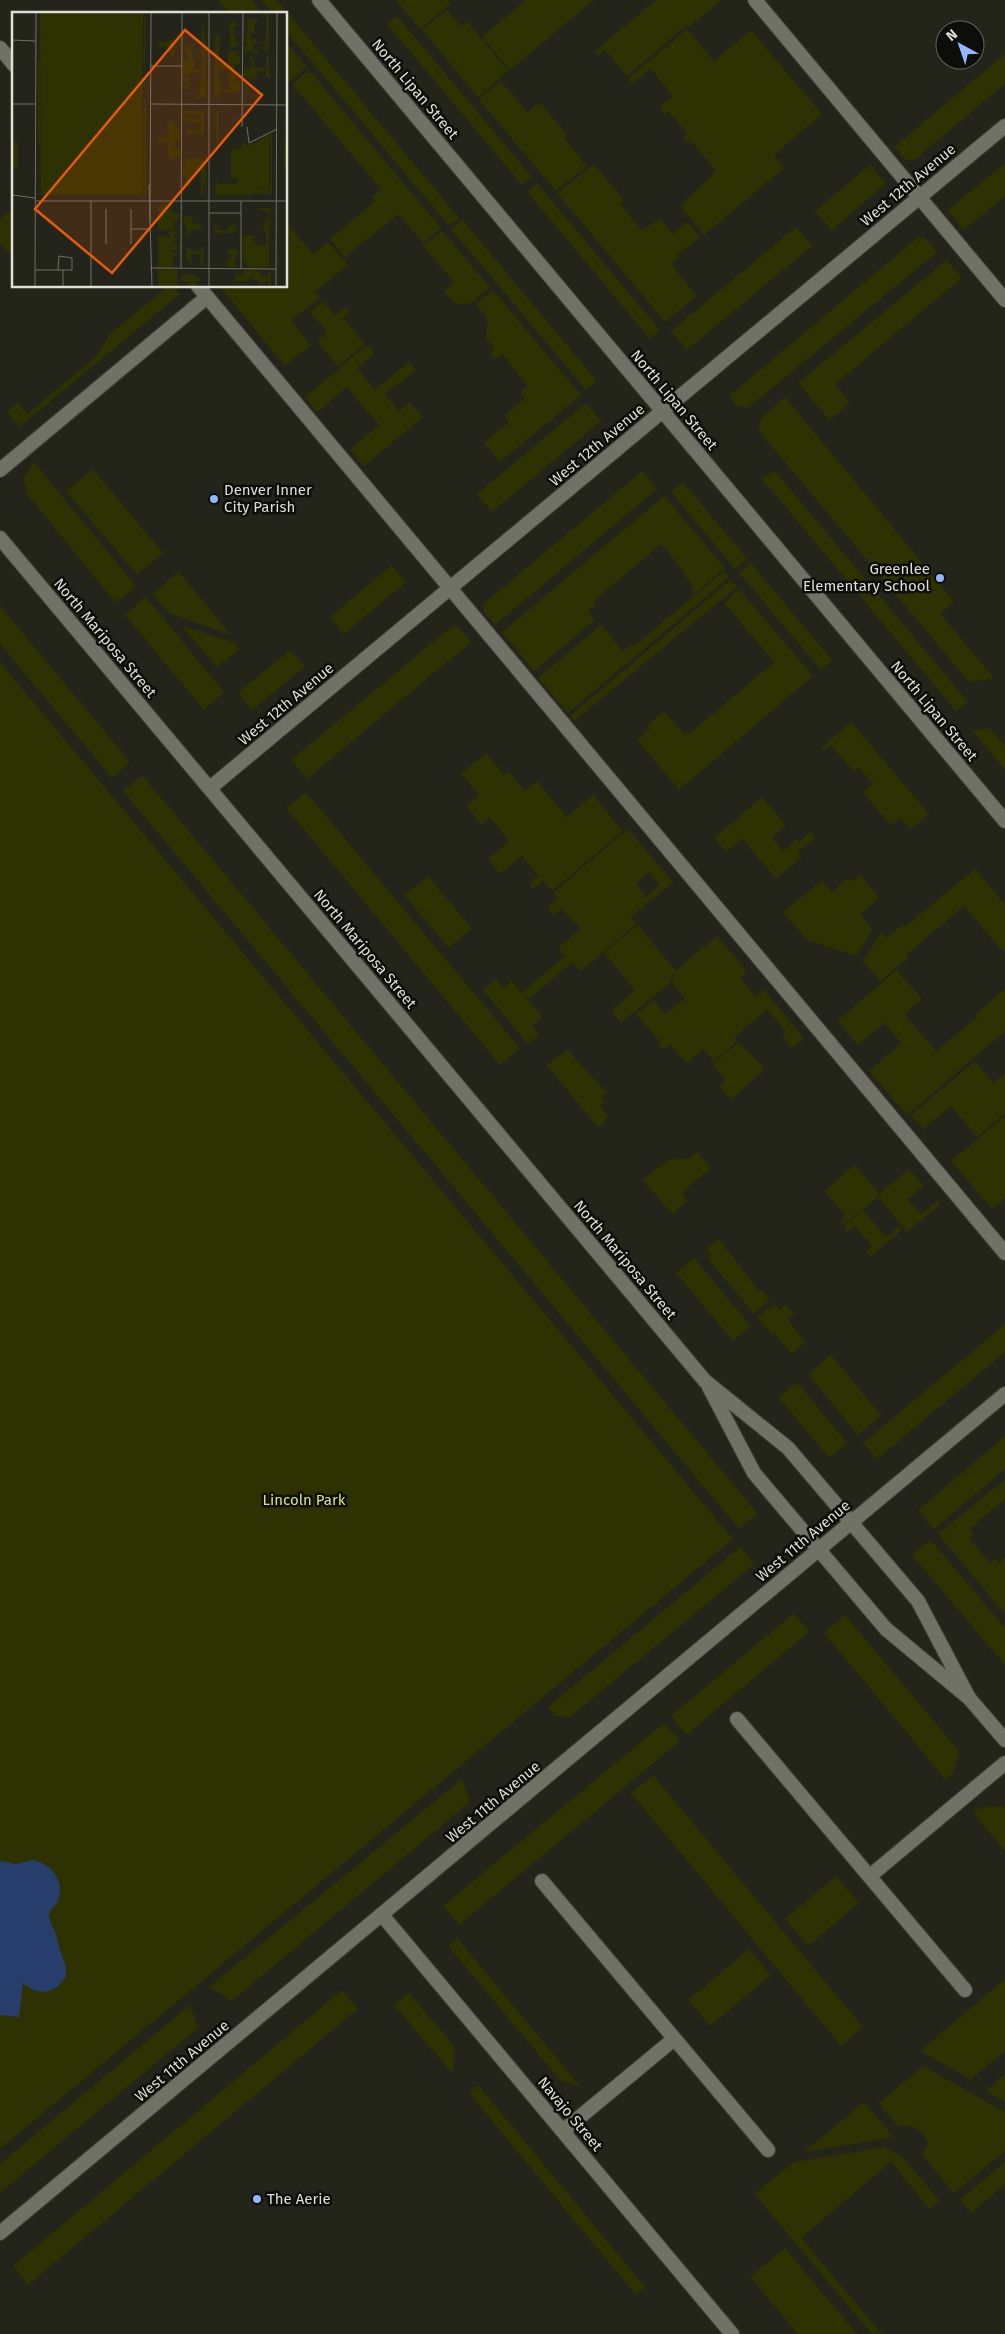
<svg xmlns="http://www.w3.org/2000/svg" width="1005" height="2334" font-family="'Fira Sans',sans-serif">
<rect width="100%" height="100%" fill="#24251a"/>
<!-- green -->
<g fill="#2e3101">
<polygon points="218,0 252,0 263,14 230,14"/>
<polygon points="261,0 277,0 459,218 448,225 286,31 286,14 272,14"/>
<polygon points="396,0 448,0 451,4 420,29"/>
<polygon points="526,0 594,0 510,70 482,37"/>
<polygon points="656,0 722,0 689,27 687,25 627,76 605,50 598,56 594,52"/>
<polygon points="447,10 461,26 467,21 508,71 478,97 422,30"/>
<polygon points="397,16 532,177 522,185 387,24"/>
<polygon points="687,29 714,61 751,30 822,114 774,155 784,168 704,235 680,206 716,171 691,141 688,143 683,137 687,134 668,111 665,114 659,107 673,96 651,69 632,84 628,79"/>
<polygon points="286,42 307,67 286,84"/>
<polygon points="1005,54 1005,84 914,160 905,160 894,147"/>
<polygon points="309,70 441,228 423,243 398,214 345,257 330,239 375,201 372,197 381,189 292,84"/>
<polygon points="501,81 527,112 540,102 568,136 565,139 587,166 556,191 478,99"/>
<polygon points="1005,163 1005,196 964,230 948,210"/>
<polygon points="594,164 624,200 620,204 642,230 660,219 673,234 687,222 700,237 677,255 679,258 671,264 697,296 665,322 557,193"/>
<polygon points="870,165 886,184 831,230 815,211"/>
<polygon points="537,183 660,330 650,339 527,192"/>
<polygon points="14,207 14,259 0,243 0,219"/>
<polygon points="462,219 597,381 586,390 451,229"/>
<polygon points="286,222 313,254 328,242 348,265 315,292 320,298 291,321 311,345 285,366 219,286 286,286"/>
<polygon points="796,227 812,246 687,350 671,331"/>
<polygon points="442,231 490,287 468,305 454,303 444,291 454,282 423,246"/>
<polygon points="917,238 925,238 937,252 748,408 736,405 729,396"/>
<polygon points="947,260 962,278 835,384 850,403 829,420 798,383"/>
<polygon points="168,286 173,286 180,294 19,427 7,412 18,403 27,414 98,355 109,335"/>
<polygon points="493,290 581,395 500,462 484,443 509,422 504,416 525,398 520,392 527,385 502,354 494,360 489,354 495,349 486,338 487,318 476,304"/>
<polygon points="323,301 335,315 345,307 350,312 343,318 365,344 338,366 317,341 327,332 310,312"/>
<polygon points="367,345 374,353 357,368 375,390 409,362 416,370 385,394 399,411 410,402 423,417 364,466 350,450 379,425 347,387 317,412 305,397"/>
<polygon points="785,397 954,601 940,613 994,678 969,682 758,430 761,418"/>
<polygon points="586,403 601,421 492,512 477,494"/>
<polygon points="34,462 136,586 116,603 27,494 24,478"/>
<polygon points="93,469 163,553 137,575 66,491"/>
<polygon points="774,470 968,702 956,711 762,479"/>
<polygon points="642,471 657,489 495,625 484,612 483,604"/>
<polygon points="683,482 747,559 735,569 671,492"/>
<polygon points="664,496 725,568 694,594 690,589 693,586 684,575 685,573 661,544 594,601 596,604 588,611 595,620 534,671 502,632"/>
<polygon points="751,563 832,660 821,670 739,573"/>
<polygon points="392,565 406,582 344,634 330,617"/>
<polygon points="724,571 729,577 568,713 538,678 601,625 623,651 631,644 634,646"/>
<polygon points="179,572 231,635 169,613 152,594"/>
<polygon points="731,580 737,587 574,721 570,716"/>
<polygon points="739,589 813,676 679,790 637,740 650,729 647,725 664,711 683,733 690,733 774,662 724,603"/>
<polygon points="146,597 224,692 204,710 125,615"/>
<polygon points="0,606 130,762 112,778 0,644"/>
<polygon points="181,625 234,643 239,649 217,667"/>
<polygon points="451,627 458,627 471,642 307,779 291,760"/>
<polygon points="290,650 305,667 252,710 238,693"/>
<polygon points="0,662 733,1539 0,2149"/>
<polygon points="851,722 929,814 911,829 900,818 891,826 863,792 873,784 859,767 854,772 831,745 823,751 821,748"/>
<polygon points="990,728 1005,746 1005,770 973,731"/>
<polygon points="486,753 504,775 509,772 525,791 537,781 567,817 593,795 623,831 552,891 543,881 533,889 529,883 538,875 522,856 500,874 488,859 509,841 490,818 482,825 466,806 479,795 461,774"/>
<polygon points="142,775 758,1514 739,1529 123,791"/>
<polygon points="306,792 520,1048 500,1065 286,808"/>
<polygon points="762,797 786,825 772,837 783,851 797,839 799,842 810,832 815,838 798,852 802,857 776,879 742,839 726,852 714,838"/>
<polygon points="628,829 673,882 651,901 647,896 660,885 649,872 636,884 650,901 631,917 636,924 581,971 572,962 529,999 522,992 565,956 558,947 580,929 562,909 554,915 547,907 558,899 553,893"/>
<polygon points="975,869 1005,904 1005,954 964,906 906,955 908,958 880,981 863,961 881,932 886,938 902,925 905,927"/>
<polygon points="860,875 879,898 860,914 873,930 856,956 807,940 783,912 822,880 832,892 848,878 851,882"/>
<polygon points="428,876 472,928 449,948 404,895"/>
<polygon points="638,925 675,970 670,983 621,1023 611,1011 635,990 604,953"/>
<polygon points="717,936 747,971 740,978 756,997 764,990 804,1038 792,1048 782,1036 786,1032 767,1009 734,1038 737,1041 714,1061 703,1049 686,1063 670,1044 663,1050 658,1044 660,1042 636,1014 654,1000 666,1014 685,998 672,983 675,971"/>
<polygon points="897,970 922,999 904,1014 936,1051 977,1017 976,1014 1005,989 1005,1031 907,1115 869,1071 901,1043 884,1023 858,1045 837,1021"/>
<polygon points="496,979 503,988 512,981 542,1017 532,1026 539,1035 528,1044 483,990"/>
<polygon points="739,1042 765,1069 731,1100 719,1086 726,1080 712,1064"/>
<polygon points="567,1049 605,1091 608,1092 601,1097 605,1102 600,1106 607,1115 606,1121 598,1127 547,1066"/>
<polygon points="975,1061 993,1083 1005,1073 1005,1113 977,1137 951,1106 923,1129 911,1115"/>
<polygon points="1005,1116 1005,1198 992,1209 951,1161"/>
<polygon points="697,1152 711,1168 688,1187 689,1188 682,1194 687,1201 672,1214 643,1180 669,1159 690,1158"/>
<polygon points="855,1165 879,1193 876,1196 878,1198 842,1225 840,1222 846,1216 824,1191"/>
<polygon points="909,1169 924,1186 908,1199 921,1214 937,1201 940,1205 907,1232 877,1196"/>
<polygon points="863,1210 886,1237 899,1226 902,1230 870,1257 866,1252 872,1246 855,1226 847,1232 843,1227"/>
<polygon points="718,1238 759,1291 762,1290 770,1300 754,1314 708,1259 712,1255 706,1248"/>
<polygon points="694,1258 751,1326 733,1341 676,1273"/>
<polygon points="774,1304 779,1310 786,1304 794,1314 788,1320 806,1342 791,1354 774,1333 772,1335 757,1317"/>
<polygon points="1005,1324 1005,1352 877,1459 863,1443"/>
<polygon points="831,1355 881,1415 858,1435 808,1374"/>
<polygon points="797,1382 847,1443 829,1458 779,1398"/>
<polygon points="1005,1436 1005,1469 934,1529 918,1510"/>
<polygon points="1005,1479 1005,1499 970,1528 974,1534 969,1538 990,1563 995,1559 999,1563 1005,1557 1005,1614 938,1534"/>
<polygon points="931,1540 1005,1628 1005,1665 912,1555"/>
<polygon points="740,1547 755,1564 570,1717 556,1716 548,1707"/>
<polygon points="794,1613 809,1632 686,1735 671,1716"/>
<polygon points="845,1615 959,1751 953,1774 946,1780 824,1633"/>
<polygon points="664,1723 680,1741 459,1925 443,1906"/>
<polygon points="653,1775 863,2027 841,2046 631,1793"/>
<polygon points="462,1779 470,1802 232,2001 209,1987"/>
<polygon points="1003,1806 1005,1808 1005,1851 973,1813 980,1807"/>
<polygon points="836,1876 859,1903 808,1946 785,1919"/>
<polygon points="457,1938 580,2086 561,2081 448,1946"/>
<polygon points="749,1949 771,1975 710,2026 688,2000"/>
<polygon points="1005,1979 1005,2051 971,2079 920,2051"/>
<polygon points="342,1990 358,2009 28,2285 13,2266"/>
<polygon points="409,1993 455,2047 453,2074 394,2005"/>
<polygon points="190,2005 198,2028 0,2193 0,2164"/>
<path d="M 923,2066 L 1005,2112 L 1005,2151 L 954,2193 L 922,2155 L 928,2143 C 922,2128 912,2125 897,2125 L 879,2103 Z"/>
<polygon points="1005,2074 1005,2102 986,2091"/>
<polygon points="478,2085 645,2287 636,2295 469,2093"/>
<polygon points="864,2102 894,2137 804,2152"/>
<polygon points="885,2147 902,2156 940,2201 930,2209 891,2162 801,2238 882,2334 872,2334 754,2194 794,2162"/>
<polygon points="1005,2162 1005,2184 971,2213 960,2200"/>
<polygon points="785,2248 857,2334 798,2334 750,2277"/>
</g>
<!-- water -->
<path fill="#273e6d" d="M 33,1860 C 51,1864 66,1881 58,1901 C 55,1906 48,1911 49,1917 C 50,1923 53,1927 55,1932 C 57,1936 57,1942 59,1947 C 62,1958 67,1963 66,1976 C 56,1994 38,1997 23,1983 L 19,2017 L 0,2015 L 0,1861 L 16,1864 Z"/>
<g fill="none" stroke-linecap="round" stroke-linejoin="round">
<!-- service casing -->
<g stroke="#3f4037" stroke-width="16">
<g id="service">
<polyline points="755,0 1005,300"/>
<polyline points="0,48 14,65"/>
<polyline points="198,286 1005,1253"/>
<polyline points="0,470 207,297"/>
<polyline points="737,1719 965,1990"/>
<polyline points="870,1876 1005,1763"/>
<polyline points="542,1881 768,2150"/>
<polyline points="563,2131 674,2039"/>
</g>
</g>
<!-- minor casing -->
<g stroke="#3f4037" stroke-width="16">
<g id="minor">
<polyline points="319,0 1005,821"/>
<polyline points="210,788 1005,126"/>
<polyline points="382,1915 732,2334"/>
<polyline points="0,2233 1005,1394"/>
</g>
</g>
<!-- tertiary casing -->
<g stroke="#3f4037" stroke-width="16">
<g id="tertiary">
<polyline points="0,538 705,1381 788,1448 918,1601 969,1698"/>
<polyline points="709,1387 754,1473 781,1505 886,1629 969,1698 1005,1740"/>
</g>
</g>
<!-- service -->
<use href="#service" stroke="#707265" stroke-width="14"/>
<!-- minor -->
<use href="#minor" stroke="#707265" stroke-width="14"/>
<!-- tertiary -->
<use href="#tertiary" stroke="#707265" stroke-width="14"/>
</g>
<!-- markers -->
<g fill="#93b7fd" stroke="#0d0e09" stroke-width="2">
<circle cx="214" cy="499" r="5"/>
<circle cx="940" cy="578" r="5"/>
<circle cx="257" cy="2199" r="5"/>
</g>
<g text-anchor="middle" dominant-baseline="central" stroke-width="5" stroke-linejoin="round" paint-order="stroke">
<!-- street labels -->
<g font-size="15" fill="#dedfd7" stroke="#0d0e09">
<text transform="translate(415 89) rotate(50)">North Lipan Street</text>
<text transform="translate(908 185) rotate(-40)">West 12th Avenue</text>
<text transform="translate(674 400) rotate(50)">North Lipan Street</text>
<text transform="translate(597 445) rotate(-40)">West 12th Avenue</text>
<text transform="translate(105 638) rotate(50)">North Mariposa Street</text>
<text transform="translate(286 704) rotate(-40)">West 12th Avenue</text>
<text transform="translate(934 711) rotate(50)">North Lipan Street</text>
<text transform="translate(365 949) rotate(50)">North Mariposa Street</text>
<text transform="translate(625 1260) rotate(50)">North Mariposa Street</text>
<text transform="translate(803 1541) rotate(-40)">West 11th Avenue</text>
<text transform="translate(493 1802) rotate(-40)">West 11th Avenue</text>
<text transform="translate(182 2061) rotate(-40)">West 11th Avenue</text>
<text transform="translate(570 2114) rotate(50)">Navajo Street</text>
</g>
<!-- poi labels -->
<g font-size="15" fill="#dedfd7" stroke="#0d0e09" text-anchor="start">
<text x="224" y="490">Denver Inner<tspan x="224" dy="17">City Parish</tspan></text>
<text x="930" y="569" text-anchor="end">Greenlee<tspan x="930" dy="17">Elementary School</tspan></text>
<text x="267" y="2199">The Aerie</text>
</g>
<!-- park labels -->
<g font-size="15" fill="#d8e184" stroke="#0d0e09">
<text x="304" y="1500">Lincoln Park</text>
</g>
</g>
<!-- overview -->
<g transform="translate(12 12)">
<rect width="275" height="275" fill="#24251a"/>
<path d="M 28,0 L 131,2 L 130,183 L 29,183 ZM 232,0 L 257,0 L 257,39 L 247,36 L 253,35 L 253,32 L 241,31 L 241,38 L 247,38 L 244,44 L 241,40 L 233,39 L 235,31 L 232,27 L 236,25 L 232,22 L 236,21 L 235,8 L 240,6 L 248,7 L 243,10 L 242,16 L 243,20 L 247,21 L 239,21 L 239,27 L 245,27 L 245,31 L 254,30 L 254,21 L 250,20 L 254,20 L 254,2 ZM 193,1 L 194,86 L 181,86 L 188,81 L 189,60 L 178,61 L 176,72 L 181,73 L 177,73 L 178,77 L 171,77 L 175,71 L 171,68 L 177,64 L 175,62 L 171,65 L 171,50 L 176,46 L 171,35 L 180,35 L 179,38 L 182,38 L 179,44 L 183,51 L 181,58 L 190,57 L 190,15 L 183,14 L 192,14 L 193,31 ZM 132,4 L 134,6 L 132,85 ZM 219,8 L 228,13 L 221,15 L 221,18 L 224,30 L 228,31 L 224,33 L 228,35 L 218,35 L 218,18 L 214,14 L 219,12 ZM 203,23 L 208,23 L 207,52 L 216,51 L 215,39 L 228,39 L 224,43 L 228,44 L 228,52 L 223,53 L 223,58 L 206,57 L 206,61 L 210,79 L 217,77 L 218,66 L 215,60 L 228,60 L 223,68 L 228,69 L 228,80 L 208,81 L 207,86 L 203,86 ZM 147,25 L 150,31 L 163,27 L 162,44 L 159,44 L 157,35 L 147,35 ZM 237,44 L 240,44 L 243,56 L 254,56 L 254,44 L 257,44 L 257,65 L 254,65 L 254,59 L 246,60 L 243,69 L 232,64 L 232,56 L 240,56 ZM 26,47 L 28,47 L 28,132 L 26,131 ZM 132,87 L 134,87 L 134,183 L 131,183 ZM 171,99 L 192,99 L 192,122 L 174,122 L 176,115 L 179,119 L 189,118 L 189,111 L 171,110 L 171,105 L 188,108 L 188,102 L 171,104 ZM 207,99 L 207,125 L 205,134 L 203,100 ZM 158,107 L 167,117 L 168,129 L 162,129 L 162,135 L 168,136 L 168,149 L 166,145 L 158,149 L 155,136 L 158,130 L 149,129 L 146,132 L 146,125 L 157,126 L 155,115 ZM 272,108 L 275,108 L 272,112 L 275,158 L 272,158 ZM 260,121 L 260,183 L 258,183 L 258,122 ZM 257,123 L 257,175 L 244,175 L 256,176 L 256,182 L 244,182 L 243,178 L 242,183 L 203,183 L 204,166 L 206,172 L 225,172 L 225,166 L 219,166 L 219,137 L 229,137 L 230,130 L 236,134 ZM 0,130 L 6,130 L 6,156 L 1,156 ZM 180,146 L 192,147 L 192,156 L 194,149 L 194,183 L 192,166 L 191,183 L 179,183 L 189,182 L 189,162 L 179,162 L 179,174 L 171,174 L 175,164 L 171,164 L 171,156 L 175,155 L 171,150 ZM 146,193 L 167,193 L 157,195 L 161,201 L 167,201 L 167,209 L 162,209 L 163,218 L 146,218 ZM 244,196 L 259,196 L 259,255 L 258,201 ZM 171,204 L 181,204 L 180,212 L 189,213 L 189,217 L 179,217 L 178,223 L 171,222 L 175,220 ZM 253,206 L 257,206 L 257,255 L 235,255 L 235,250 L 231,250 L 231,224 L 244,224 L 241,227 L 244,233 L 254,234 L 254,220 L 251,219 L 254,215 L 242,214 L 253,213 ZM 203,210 L 206,218 L 217,218 L 217,214 L 224,213 L 223,221 L 206,221 L 203,225 ZM 157,219 L 167,220 L 162,223 L 165,228 L 162,228 L 167,238 L 157,238 L 166,242 L 161,245 L 161,255 L 146,255 L 146,224 L 158,225 ZM 189,234 L 191,234 L 191,255 L 188,251 L 189,242 L 179,242 L 180,252 L 174,247 L 174,235 L 185,240 L 189,238 ZM 223,237 L 226,238 L 224,246 L 227,246 L 223,247 L 223,255 L 212,255 L 215,254 L 215,246 L 220,246 L 215,238 ZM 146,257 L 166,258 L 165,275 L 146,275 ZM 224,258 L 225,263 L 231,263 L 231,258 L 248,259 L 249,264 L 254,265 L 259,258 L 259,275 L 255,270 L 249,270 L 250,275 L 247,275 L 247,268 L 242,268 L 241,265 L 231,270 L 225,269 L 222,275 ZM 169,263 L 183,263 L 190,269 L 184,269 L 185,275 L 178,275 L 177,270 L 169,269 Z" fill="#2e3101"/>
<path fill="none" stroke="#6e6f66" stroke-width="1" d="M 0,28 L 24,29M 138,54 L 170,54M 0,92 L 23,92M 138,92 L 275,93M 230,115 L 231,0M 235,115 L 237,131 L 265,117M 137,173 L 140,275M 0,183 L 23,186M 23,189 L 275,189M 94,197 L 94,232M 119,197 L 119,232M 197,201 L 229,201M 138,210 L 139,0M 119,217 L 138,217M 138,256 L 264,257M 169,256 L 170,0M 229,256 L 229,189M 23,258 L 60,258 L 60,246 L 47,244 L 46,258M 23,275 L 24,0M 51,275 L 51,258M 79,275 L 79,189M 197,275 L 197,0M 264,275 L 265,0"/>
<path fill="#e8590c" fill-opacity="0.15" stroke="#e8590c" stroke-width="2.5" d="M 173,18 L 250,83 L 100,261 L 23,197 Z"/>
<rect width="275" height="275" fill="none" stroke="#dedfd7" stroke-width="2.5"/>
</g>
<!-- north arrow -->
<g transform="translate(960 45) rotate(320)"><circle r="24" fill="#0d0e09" stroke="#61625b"/>
<path d="M0-4L9 19L0 12L-9 19Z" fill="#93b7fd"/>
<text y="-8" font-size="14" font-weight="bold" text-anchor="middle" fill="#dedfd7">N</text>
</g>
</svg>
